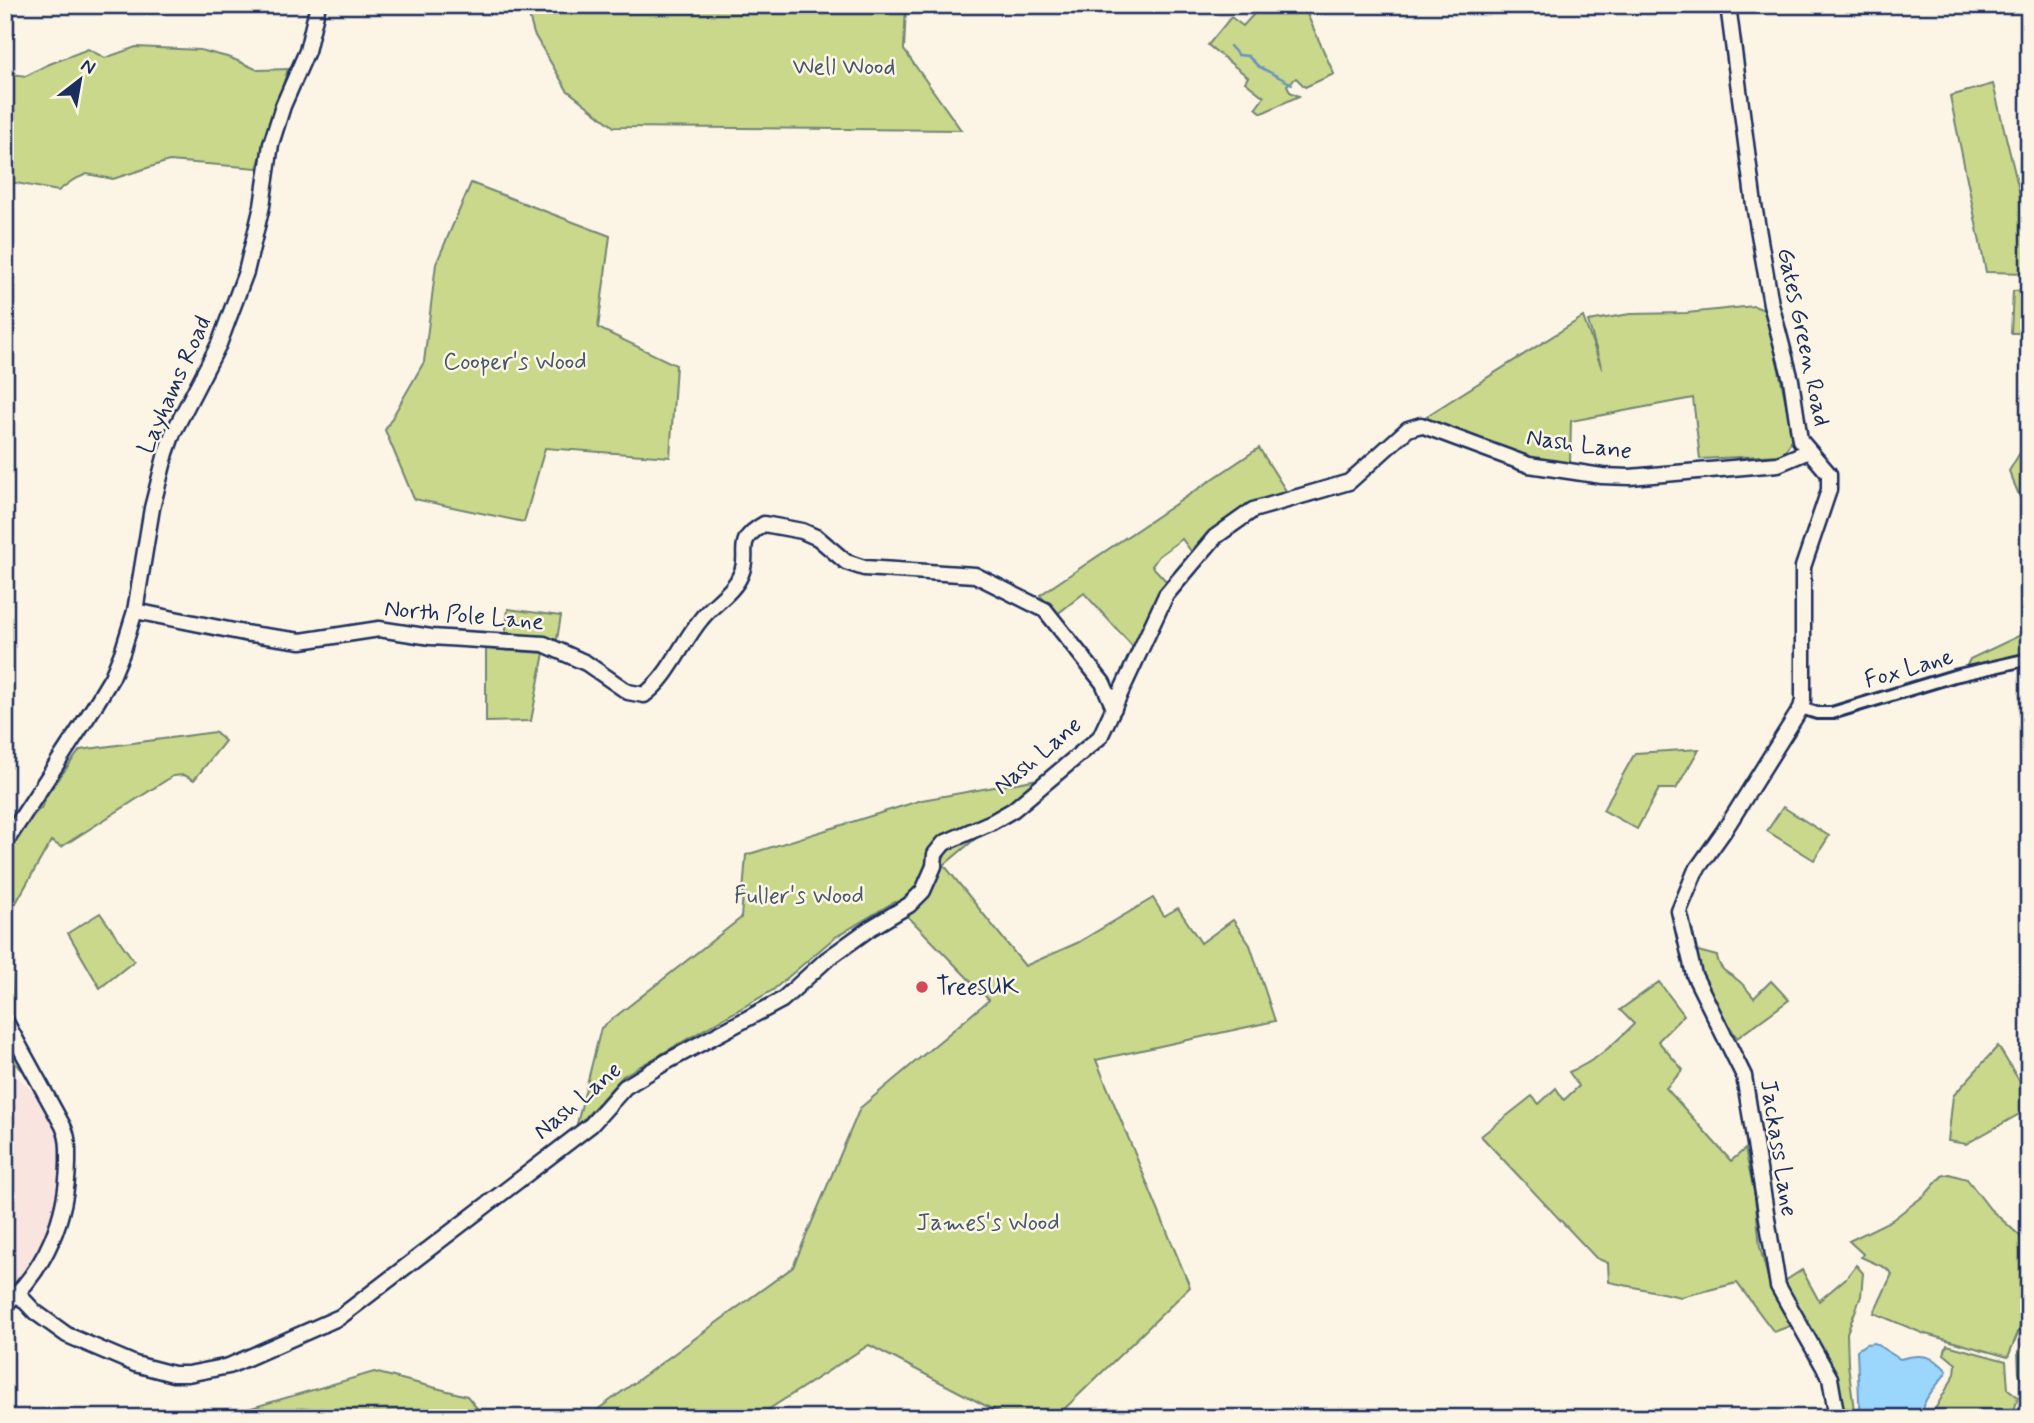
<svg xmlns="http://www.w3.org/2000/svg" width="2034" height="1423" font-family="Mynerve,sans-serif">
<rect width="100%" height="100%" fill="#fcf5e5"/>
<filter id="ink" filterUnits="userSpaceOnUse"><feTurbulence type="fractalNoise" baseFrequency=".0143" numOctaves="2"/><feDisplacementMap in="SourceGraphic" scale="14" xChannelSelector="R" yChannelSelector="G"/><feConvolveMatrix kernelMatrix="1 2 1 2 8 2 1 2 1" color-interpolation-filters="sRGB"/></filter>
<g filter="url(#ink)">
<!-- built -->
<polygon fill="#f9e4e0" points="5,1064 39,1098 62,1141 59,1197 35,1262 5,1292"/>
<!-- green -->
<g fill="#cad88b" stroke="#728474" stroke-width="2">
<polygon points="526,5 906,5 904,50 961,130 614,127 567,90 534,34"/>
<polygon points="1254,5 1303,5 1334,74 1305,87 1296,78 1287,85 1290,92 1299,96 1262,113 1256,108 1264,97 1245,82 1248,77 1208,45 1231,17 1243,26 1253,15"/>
<polygon points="136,47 200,50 231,58 258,70 288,69 257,168 169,161 113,179 87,174 73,180 58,191 5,181 5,82 12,74 26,76 47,65 88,49 105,58"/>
<polygon points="1993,84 2029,231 2029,273 1986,272 1950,96"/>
<polygon points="471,183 610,236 598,328 676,365 670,457 545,448 524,522 414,499 385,430 424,362 436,264"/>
<polygon points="2029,290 2029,333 2011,333 2013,291"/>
<polygon points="1754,306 1767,311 1793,439 1785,451 1779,455 1700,459 1693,398 1571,421 1570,464 1528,458 1422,419 1583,317 1602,369 1588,321 1630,314 1687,313"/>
<polygon points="2029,417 2029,508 2024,507 2009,471 2027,441"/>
<path d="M 1259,448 L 1288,494 C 1241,509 1226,516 1193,554 L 1182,539 L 1159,556 L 1152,566 L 1167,582 L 1153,606 L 1134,648 L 1084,593 L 1056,615 L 1040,595 Z"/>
<polygon points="508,609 561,616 556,645 505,639"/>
<polygon points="2029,631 2029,652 1966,667 1970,659"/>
<polygon points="486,649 544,653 531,721 486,722"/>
<polygon points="215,732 225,741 194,780 184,775 173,776 61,847 51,841 8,917 14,1032 48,1094 5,1054 5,841 41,808 48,793 80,750"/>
<polygon points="1699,749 1676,789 1659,789 1637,829 1603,810 1635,753"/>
<polygon points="1049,777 944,865 1025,966 1077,943 1153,898 1164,916 1178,908 1201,943 1233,920 1250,945 1275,1021 1096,1060 1190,1287 1055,1418 1009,1418 869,1345 755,1418 586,1418 793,1267 860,1108 989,1000 894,902 834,938 773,990 623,1076 576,1128 601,1028 741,918 746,855 922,800"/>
<polygon points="1783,807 1829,836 1814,860 1767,831"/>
<polygon points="100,913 134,961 100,988 68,933"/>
<path d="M 1694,950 L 1717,956 C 1720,972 1728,972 1739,981 C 1744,985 1749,992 1754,998 L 1771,981 L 1789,1000 L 1737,1038 L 1700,980 Z"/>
<path d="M 1659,982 L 1684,1015 L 1658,1041 L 1683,1070 L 1666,1088 L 1731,1161 L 1745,1149 L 1755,1196 L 1760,1247 L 1770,1286 L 1795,1324 L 1774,1332 L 1737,1283 L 1681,1297 L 1609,1282 L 1608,1263 L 1596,1258 L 1481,1136 L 1532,1096 L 1539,1104 L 1556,1088 L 1564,1100 L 1579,1086 L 1569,1072 C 1595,1062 1614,1044 1634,1024 L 1620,1010 Z"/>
<polygon points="1998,1046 2020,1082 2023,1112 1966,1144 1948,1141 1953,1096"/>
<polygon points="1949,1174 1967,1179 1990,1209 2029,1244 2029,1306 2008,1357 1922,1333 1874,1313 1892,1274 1886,1268 1861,1257 1863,1254 1849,1241 1892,1220 1926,1194 1942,1176"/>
<polygon points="1856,1265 1863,1273 1861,1296 1847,1333 1848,1364 1855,1418 1843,1418 1780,1284 1802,1270 1819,1301 1846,1278"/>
<polygon points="2029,1339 2029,1382 2026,1389 2019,1373 2018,1351"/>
<polygon points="1947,1345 2006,1361 2008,1389 2018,1397 2012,1418 1930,1418 1955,1374 1956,1364 1944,1354"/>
<polygon points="374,1372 467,1396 485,1418 237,1418 234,1413"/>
</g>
<!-- water -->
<path fill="#9bd6fc" stroke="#6893bd" stroke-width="2" d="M 1874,1343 L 1900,1359 C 1921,1353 1933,1355 1947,1371 C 1936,1389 1923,1396 1920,1418 L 1862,1418 L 1859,1400 L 1857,1350 L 1866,1344 Z"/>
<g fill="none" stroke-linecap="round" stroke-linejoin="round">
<!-- stream -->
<polyline stroke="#6893bd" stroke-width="2.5" points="1230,46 1238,55 1248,56 1258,66 1292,84"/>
<!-- minor casing -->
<g stroke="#1b2f5e" stroke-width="16">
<polyline id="minor" points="1801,708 1817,713 1832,713 1954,676 2029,659"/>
</g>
<!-- tertiary casing -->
<g stroke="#1b2f5e" stroke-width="19">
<g id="tertiary">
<polyline points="1728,5 1754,205 1771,304 1791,380 1800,440 1829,474 1829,490 1803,567 1803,700 1801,708 1724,831 1695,872 1679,911 1694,975 1744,1076 1778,1286 1830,1378 1837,1418"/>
<path d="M 135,611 L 244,633 L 301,641 L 379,629 L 431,637 L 544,644 L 586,663 L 628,692 L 644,695 C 670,676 681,643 702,618 C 714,603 734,592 741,574 C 751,552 732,542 764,524 L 802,531 L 818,538 L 846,562 L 864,568 L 975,575 L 1045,610 L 1103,683 L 1114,708"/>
<polyline points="5,843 94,707 112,677 122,653 135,611 152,508 166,453 173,433 219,344 246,272 262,206 271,144 283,106 307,51 318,5"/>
<path d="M 5,1020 L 63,1126 C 69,1138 68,1150 68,1163 C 67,1217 46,1269 5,1305"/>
<polyline points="18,1294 35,1312 67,1335 135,1364 173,1374 188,1374 229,1366 340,1317 591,1125 625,1087 666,1062 782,1000 826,960 869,929 909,905 923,891 934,866 935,854 944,843 992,822 1013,810 1100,737 1166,595 1215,537 1253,510 1349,482 1408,429 1421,425 1529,465 1602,476 1630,477 1778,464 1809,451"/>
</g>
</g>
<!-- minor -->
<use href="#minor" stroke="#fcf5e5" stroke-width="10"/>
<!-- tertiary -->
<use href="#tertiary" stroke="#fcf5e5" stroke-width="14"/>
</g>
</g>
<!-- markers -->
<circle fill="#d1495b" stroke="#fcf5e5" stroke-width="2.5" cx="922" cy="987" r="7"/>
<g text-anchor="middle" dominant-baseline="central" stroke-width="5" stroke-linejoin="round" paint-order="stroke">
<!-- park labels -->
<g font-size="24" fill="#475969" stroke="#fcf5e5">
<text x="844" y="67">Well Wood</text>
<text x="515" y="362">Cooper's Wood</text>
<text x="799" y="896">Fuller's Wood</text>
<text x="988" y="1223">James's Wood</text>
</g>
<!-- street labels -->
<g font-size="24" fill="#1b2f5e" stroke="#fcf5e5">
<text transform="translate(1803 337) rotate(78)">Gates Green Road</text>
<text transform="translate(175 385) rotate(-66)">Layhams Road</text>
<text transform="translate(1579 445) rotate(8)">Nash Lane</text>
<text transform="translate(464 616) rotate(5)">North Pole Lane</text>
<text transform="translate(1909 669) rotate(-16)">Fox Lane</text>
<text transform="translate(1038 756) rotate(-40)">Nash Lane</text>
<text transform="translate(578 1101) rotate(-40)">Nash Lane</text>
<text transform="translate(1778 1148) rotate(81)">Jackass Lane</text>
</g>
<!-- poi labels -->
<g font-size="24" fill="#1b2f5e" stroke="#fcf5e5" text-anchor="start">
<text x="936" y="987">TreesUK</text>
</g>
</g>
<!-- margin -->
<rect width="2034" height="1423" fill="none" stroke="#fcf5e5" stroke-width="28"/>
<rect x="14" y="14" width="2006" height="1395" fill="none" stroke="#1b2f5e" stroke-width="2.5" filter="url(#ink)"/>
<!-- north arrow -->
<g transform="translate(80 80) rotate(31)" stroke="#fcf5e5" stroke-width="5" paint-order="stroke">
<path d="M0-5L12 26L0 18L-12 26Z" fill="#1b2f5e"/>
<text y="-10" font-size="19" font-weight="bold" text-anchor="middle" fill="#1b2f5e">N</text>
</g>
</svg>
